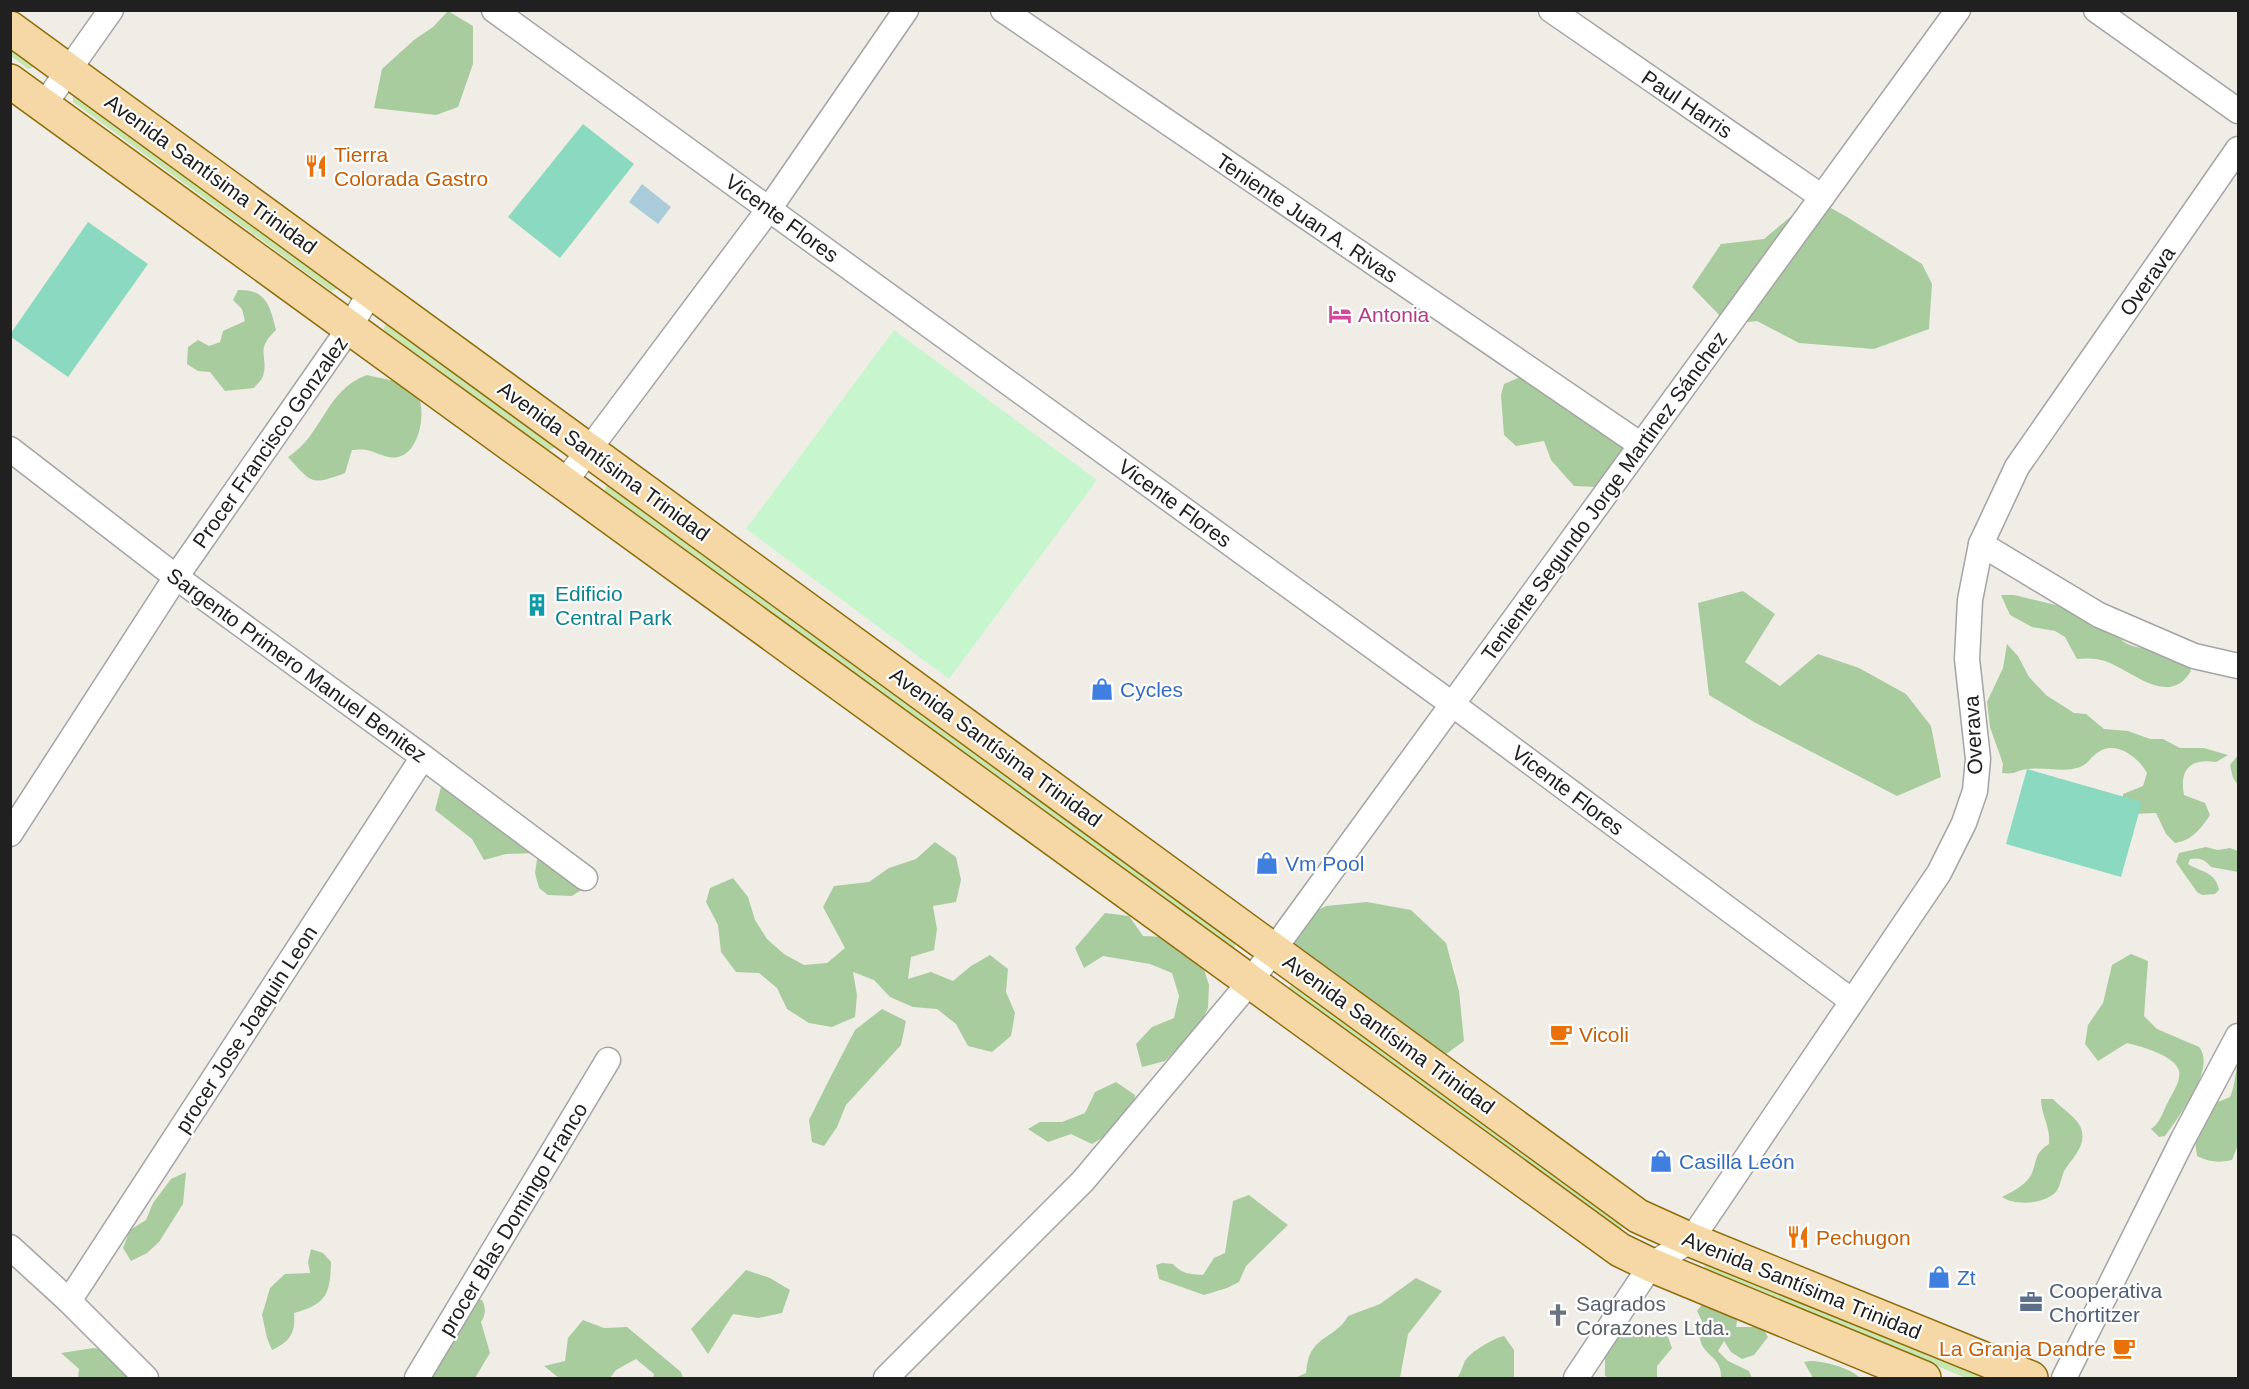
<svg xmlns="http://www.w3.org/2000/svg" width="2249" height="1389" font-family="Arial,sans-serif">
<rect width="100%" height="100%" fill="#f0ede7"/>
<!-- grass -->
<g fill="#c7e6b0">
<polygon points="11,46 33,64 32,68 28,69 11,56"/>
<polygon points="73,96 78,96 336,285 337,289 331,291 73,102"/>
<polygon points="385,324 389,324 554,445 554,448 549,450 384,330"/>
<polygon points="606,486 610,486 1235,944 1235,947 1230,949 605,491"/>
<polygon points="1291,985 1622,1225 1622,1229 1621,1230 1287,988"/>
<polygon points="1706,1264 1709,1264 1985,1378 1966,1378 1706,1270 1704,1267"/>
</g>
<!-- forest -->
<g fill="#a9cc9e">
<polygon points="448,11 473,26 473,64 458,107 436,115 374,108 382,69 414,40 433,27"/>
<polygon points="1813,198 1847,217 1922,264 1932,284 1929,329 1874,349 1799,343 1757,321 1728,324 1692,287 1721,244 1764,239"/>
<path d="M 238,290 C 267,289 270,307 276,330 C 254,351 269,355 263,376 C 262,380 257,384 254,388 L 225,391 L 210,372 L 198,371 L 187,364 L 188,347 L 198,340 L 209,346 L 220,342 L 223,331 L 245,321 L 242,309 L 233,300 Z"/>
<polygon points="1534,371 1632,444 1597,487 1574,486 1551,460 1544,441 1516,446 1504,435 1501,395 1504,384"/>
<path d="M 367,375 C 378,378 405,382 412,387 C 429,400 422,449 401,456 C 388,461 378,452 366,450 C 361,449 356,450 352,450 L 345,473 C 310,486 312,483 288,457 C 323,435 326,389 367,375 Z"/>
<polygon points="1743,591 1775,614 1745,662 1780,686 1818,654 1859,668 1906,694 1931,726 1941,777 1897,796 1754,722 1709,695 1698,603"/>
<path d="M 2001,595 L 2014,595 L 2105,617 C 2111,627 2118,641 2130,645 C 2154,654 2177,643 2191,671 C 2169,708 2133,671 2105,661 C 2096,658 2087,658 2077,659 L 2065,637 L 2055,631 L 2032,627 L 2010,615 Z"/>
<path d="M 2007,644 L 2018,656 L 2029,677 L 2046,695 L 2074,713 L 2086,714 L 2104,729 L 2128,731 L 2150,739 L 2163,739 L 2180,748 L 2204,748 L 2228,755 L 2216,762 C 2191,758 2179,769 2184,795 L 2205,803 L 2210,815 C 2201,829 2191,841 2175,843 L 2166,834 L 2156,813 L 2132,814 L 2123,805 L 2123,794 L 2143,786 L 2147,773 C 2139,758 2115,739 2097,753 C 2091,757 2088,764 2080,767 C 2065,773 2044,767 2028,769 C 2016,770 2017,775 2002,773 L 2003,764 L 1990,727 L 1987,702 L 2003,668 Z"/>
<polygon points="2238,755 2238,785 2233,778 2230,765"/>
<polygon points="460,786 592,883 572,896 548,895 539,888 535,873 538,853 506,854 484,860 472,839 435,810 441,787"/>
<polygon points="935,842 956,857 961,880 956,902 933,906 937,929 934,950 911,957 908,979 931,972 953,981 971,966 990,955 1008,969 1006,992 1015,1013 1011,1036 992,1052 968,1046 956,1024 937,1009 913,1007 890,997 874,980 853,972 857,995 855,1017 832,1027 809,1023 787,1009 777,988 759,973 736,972 721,952 718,925 706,902 710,888 733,878 748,897 755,920 767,939 784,954 804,965 827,963 845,948 823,907 834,886 869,882 889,868 916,859"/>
<path d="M 2206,847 L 2218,850 L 2230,848 L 2238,851 L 2238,872 L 2211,867 C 2206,860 2199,857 2190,859 L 2188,864 C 2201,872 2216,872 2219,890 L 2215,894 L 2202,895 L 2197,892 L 2176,862 L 2179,853 Z"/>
<polygon points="1367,902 1411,910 1446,943 1459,991 1464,1041 1431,1065 1289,964 1297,921 1326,906"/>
<polygon points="1105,913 1129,916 1143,936 1165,937 1202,963 1209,985 1208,1008 1198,1029 1165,1061 1142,1067 1136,1044 1152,1027 1174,1018 1179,996 1172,973 1150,964 1103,956 1084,968 1075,948"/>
<path d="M 2131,954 L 2148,961 L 2144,1016 L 2157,1029 L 2199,1047 C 2217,1068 2178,1117 2165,1136 L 2159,1137 L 2151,1129 C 2161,1122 2162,1113 2168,1102 C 2172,1093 2181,1082 2179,1071 C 2176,1056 2140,1046 2127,1043 L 2098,1061 L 2085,1044 L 2088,1025 L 2103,1003 L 2112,965 Z"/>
<polygon points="882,1009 906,1021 901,1045 846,1105 837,1127 824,1146 812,1142 809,1120 831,1076 855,1030"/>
<path d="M 2238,1062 L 2238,1145 L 2232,1160 C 2218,1163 2209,1162 2197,1156 L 2195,1141 L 2207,1113 L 2218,1102 L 2230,1097 C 2235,1086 2235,1074 2238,1062 Z"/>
<polygon points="1116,1082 1135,1095 1133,1119 1092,1144 1071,1134 1048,1142 1028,1129 1040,1122 1062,1122 1085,1113 1095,1092"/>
<path d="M 2041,1099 L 2053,1099 C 2060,1107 2075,1116 2080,1126 C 2088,1143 2075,1155 2066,1168 C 2061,1175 2061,1187 2055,1193 C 2043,1204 2015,1206 2002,1197 C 2013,1191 2027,1185 2032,1173 C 2038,1158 2034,1154 2049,1144 C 2051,1128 2041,1115 2041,1099 Z"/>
<polygon points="186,1172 183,1204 159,1242 147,1253 131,1261 123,1248 130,1230 146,1220 153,1203 171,1179"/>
<path d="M 1249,1195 L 1288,1225 L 1246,1266 L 1239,1282 L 1227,1288 L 1204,1295 L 1159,1279 L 1156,1265 L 1162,1263 L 1173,1264 C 1182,1274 1190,1274 1203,1275 L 1214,1258 L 1225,1253 L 1233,1201 Z"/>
<path d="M 311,1249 L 323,1253 L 331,1262 C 330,1294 327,1304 294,1313 C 296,1332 290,1342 272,1350 L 267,1338 L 262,1315 L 270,1288 L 285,1274 L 310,1273 L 308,1262 Z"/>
<polygon points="746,1270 770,1278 790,1290 782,1313 758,1318 733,1314 708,1354 691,1329"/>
<path d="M 1416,1278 L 1442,1291 L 1408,1334 L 1400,1378 L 1295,1378 L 1306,1373 C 1307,1365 1308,1355 1313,1349 C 1323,1335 1339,1333 1348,1316 L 1380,1304 Z"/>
<path d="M 476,1299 L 482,1300 C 486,1307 486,1315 481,1322 L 490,1353 L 475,1378 L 432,1378 L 429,1375 Z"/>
<path d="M 1704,1302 L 1738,1316 L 1736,1327 L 1762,1327 L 1768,1337 L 1754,1355 L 1742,1359 L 1731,1352 L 1724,1341 L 1718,1351 L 1728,1361 L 1749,1371 L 1752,1378 L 1721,1378 C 1723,1351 1691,1357 1702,1321 L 1697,1311 Z"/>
<polygon points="583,1320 604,1328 627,1327 681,1372 683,1378 653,1378 654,1374 636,1359 616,1370 610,1378 559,1378 544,1366 565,1361 568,1338"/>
<polygon points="1625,1327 1645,1337 1657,1332 1668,1337 1672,1348 1657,1366 1657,1378 1610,1378 1605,1376 1605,1350 1611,1328"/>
<path d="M 1504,1336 L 1514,1350 L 1514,1378 L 1457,1378 C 1461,1373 1462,1367 1465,1361 C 1470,1352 1494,1338 1504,1336 Z"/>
<polygon points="94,1348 116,1352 152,1378 78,1378 79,1369 61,1353"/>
<path d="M 1810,1361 C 1824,1361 1851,1368 1860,1378 L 1813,1378 L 1804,1362 Z"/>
</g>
<!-- park -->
<polygon fill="#c7f6ce" points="894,330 1097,480 949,679 746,529"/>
<!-- pitch -->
<g fill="#8ad9c0">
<polygon points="583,124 634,164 560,258 508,217"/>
<polygon points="88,222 148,264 68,377 11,337 11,333"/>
<polygon points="2027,769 2142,802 2121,877 2006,844"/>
</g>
<!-- water -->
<polygon fill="#aaccda" points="642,184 671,207 658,224 629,202"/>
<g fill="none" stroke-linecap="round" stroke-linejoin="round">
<!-- minor casing -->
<g stroke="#a4a4a4" stroke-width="27">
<g id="minor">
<polyline points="494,10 1452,704 1852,1001"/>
<polyline points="1003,10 1641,445"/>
<polyline points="1551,10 1822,197"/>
<polyline points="2096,10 2238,111"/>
<polyline points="44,105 111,10"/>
<polyline points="10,449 176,577 423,757 585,878"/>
<polyline points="564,483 769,209 906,10"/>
<polyline points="1981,544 2099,615 2194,656 2238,666"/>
<polyline points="10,834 176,577 350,327 371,291"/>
<polyline points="10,1247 69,1301 146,1378"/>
<polyline points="69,1301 423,757"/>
<polyline points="417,1378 608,1060"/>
<polyline points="886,1378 1083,1181 1250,982 1958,10"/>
<polyline points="1576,1378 1651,1265 1691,1240 1939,873 1964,823 1975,791 1978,759 1967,659 1970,600 1981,544 2017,467 2238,149"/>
<polyline points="2064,1378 2183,1139 2238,1036"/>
</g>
</g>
<!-- primary casing -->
<g stroke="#906d0b" stroke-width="36">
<g id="primary">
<polyline points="10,28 1638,1216 1691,1240 2031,1378"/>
<polyline points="10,81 1620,1250 1651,1265 1924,1378"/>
</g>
</g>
<!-- minor -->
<use href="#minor" stroke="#fff" stroke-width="24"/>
<!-- primary -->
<use href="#primary" stroke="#f5d8a6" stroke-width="33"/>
</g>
<!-- icons -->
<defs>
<g id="restaurant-bare" transform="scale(1.8)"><path d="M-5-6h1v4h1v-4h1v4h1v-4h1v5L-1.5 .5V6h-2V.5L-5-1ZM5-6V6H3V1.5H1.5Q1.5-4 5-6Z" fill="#e8710a" stroke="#fff" stroke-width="2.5" paint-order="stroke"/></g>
<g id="hotel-bare" transform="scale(1.8)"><path d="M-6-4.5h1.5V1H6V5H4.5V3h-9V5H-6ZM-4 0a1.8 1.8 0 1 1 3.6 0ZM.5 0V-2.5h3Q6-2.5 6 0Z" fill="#d1479c" stroke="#fff" stroke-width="2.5" paint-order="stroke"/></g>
<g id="building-bare" transform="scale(1.8)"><path d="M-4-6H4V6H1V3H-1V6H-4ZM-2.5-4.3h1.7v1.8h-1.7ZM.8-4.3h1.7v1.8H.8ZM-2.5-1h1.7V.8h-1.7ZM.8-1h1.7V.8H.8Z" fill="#0f9aa8" stroke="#fff" stroke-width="2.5" paint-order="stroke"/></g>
<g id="shop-bare" transform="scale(1.8)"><path d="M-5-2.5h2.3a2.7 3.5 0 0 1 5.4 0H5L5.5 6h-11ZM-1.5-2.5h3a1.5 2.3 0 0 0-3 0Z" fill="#3f7fe0" stroke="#fff" stroke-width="2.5" paint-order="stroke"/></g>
<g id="cafe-bare" transform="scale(1.8)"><path d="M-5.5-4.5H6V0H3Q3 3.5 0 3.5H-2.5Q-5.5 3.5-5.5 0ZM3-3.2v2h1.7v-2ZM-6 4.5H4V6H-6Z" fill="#e8710a" stroke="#fff" stroke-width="2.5" paint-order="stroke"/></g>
<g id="office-bare" transform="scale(1.8)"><path d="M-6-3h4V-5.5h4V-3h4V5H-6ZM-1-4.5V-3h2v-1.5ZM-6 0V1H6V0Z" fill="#5c6f8a" stroke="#fff" stroke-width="2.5" paint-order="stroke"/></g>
<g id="church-bare" transform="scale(1.8)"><path d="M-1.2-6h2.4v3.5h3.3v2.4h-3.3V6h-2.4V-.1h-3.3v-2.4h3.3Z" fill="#6b7280" stroke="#fff" stroke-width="2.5" paint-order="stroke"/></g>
</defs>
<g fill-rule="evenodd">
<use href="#restaurant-bare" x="316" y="166"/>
<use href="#hotel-bare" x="1340" y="314"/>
<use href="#building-bare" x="537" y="605"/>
<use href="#shop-bare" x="1102" y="689"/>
<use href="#shop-bare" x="1267" y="863"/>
<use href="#cafe-bare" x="1561" y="1034"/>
<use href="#shop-bare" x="1661" y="1161"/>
<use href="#restaurant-bare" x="1798" y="1237"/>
<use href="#shop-bare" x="1939" y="1277"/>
<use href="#office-bare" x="2031" y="1302"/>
<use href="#church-bare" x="1558" y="1315"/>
<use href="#cafe-bare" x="2124" y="1348"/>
</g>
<g text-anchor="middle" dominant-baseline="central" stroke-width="4.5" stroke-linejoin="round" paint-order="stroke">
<!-- street labels -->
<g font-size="21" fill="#202020" stroke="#fff">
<text transform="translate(1687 104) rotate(34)">Paul Harris</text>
<text transform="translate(211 174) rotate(36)">Avenida Santísima Trinidad</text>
<text transform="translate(782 218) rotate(36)">Vicente Flores</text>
<text transform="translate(1307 218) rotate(34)">Teniente Juan A. Rivas</text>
<text transform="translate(2147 281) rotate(-55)">Overava</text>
<text transform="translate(270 442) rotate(-55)">Procer Francisco Gonzalez</text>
<text transform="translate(604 461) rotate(36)">Avenida Santísima Trinidad</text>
<text transform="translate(1604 496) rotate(-54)">Teniente Segundo Jorge Martinez Sánchez</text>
<text transform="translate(1175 503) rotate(36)">Vicente Flores</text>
<text transform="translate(297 665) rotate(36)">Sargento Primero Manuel Benitez</text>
<text transform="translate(1973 735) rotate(-93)">Overava</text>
<text transform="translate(996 747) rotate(36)">Avenida Santísima Trinidad</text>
<text transform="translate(1568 790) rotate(37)">Vicente Flores</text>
<text transform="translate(246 1029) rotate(-57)">procer Jose Joaquin Leon</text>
<text transform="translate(1389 1034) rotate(36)">Avenida Santísima Trinidad</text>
<text transform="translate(513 1219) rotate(-59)">procer Blas Domingo Franco</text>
<text transform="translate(1802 1285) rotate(22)">Avenida Santísima Trinidad</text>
</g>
<!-- food labels -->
<g font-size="21" fill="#c56008" stroke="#fff" text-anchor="start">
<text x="334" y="154">Tierra<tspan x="334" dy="24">Colorada Gastro</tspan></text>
<text x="1579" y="1034">Vicoli</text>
<text x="1816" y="1237">Pechugon</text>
<text x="2106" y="1348" text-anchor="end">La Granja Dandre</text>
</g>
<!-- hotel labels -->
<g font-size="21" fill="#b23c85" stroke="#fff" text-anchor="start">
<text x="1358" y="314">Antonia</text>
</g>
<!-- culture labels -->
<g font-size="21" fill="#0d838f" stroke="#fff" text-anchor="start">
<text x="555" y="593">Edificio<tspan x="555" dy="24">Central Park</tspan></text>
</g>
<!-- shop labels -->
<g font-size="21" fill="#366cbe" stroke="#fff" text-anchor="start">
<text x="1120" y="689">Cycles</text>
<text x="1285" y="863">Vm Pool</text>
<text x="1679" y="1161">Casilla León</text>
<text x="1957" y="1277">Zt</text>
</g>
<!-- service labels -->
<g font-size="21" fill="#4e5e75" stroke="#fff" text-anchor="start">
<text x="2049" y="1290">Cooperativa<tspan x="2049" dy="24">Chortitzer</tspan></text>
</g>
<!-- worship labels -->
<g font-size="21" fill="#5b616d" stroke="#fff" text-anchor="start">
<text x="1576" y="1303">Sagrados<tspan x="1576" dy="24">Corazones Ltda.</tspan></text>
</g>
</g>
<!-- border -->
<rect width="2249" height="1389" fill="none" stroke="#202020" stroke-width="24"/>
</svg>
